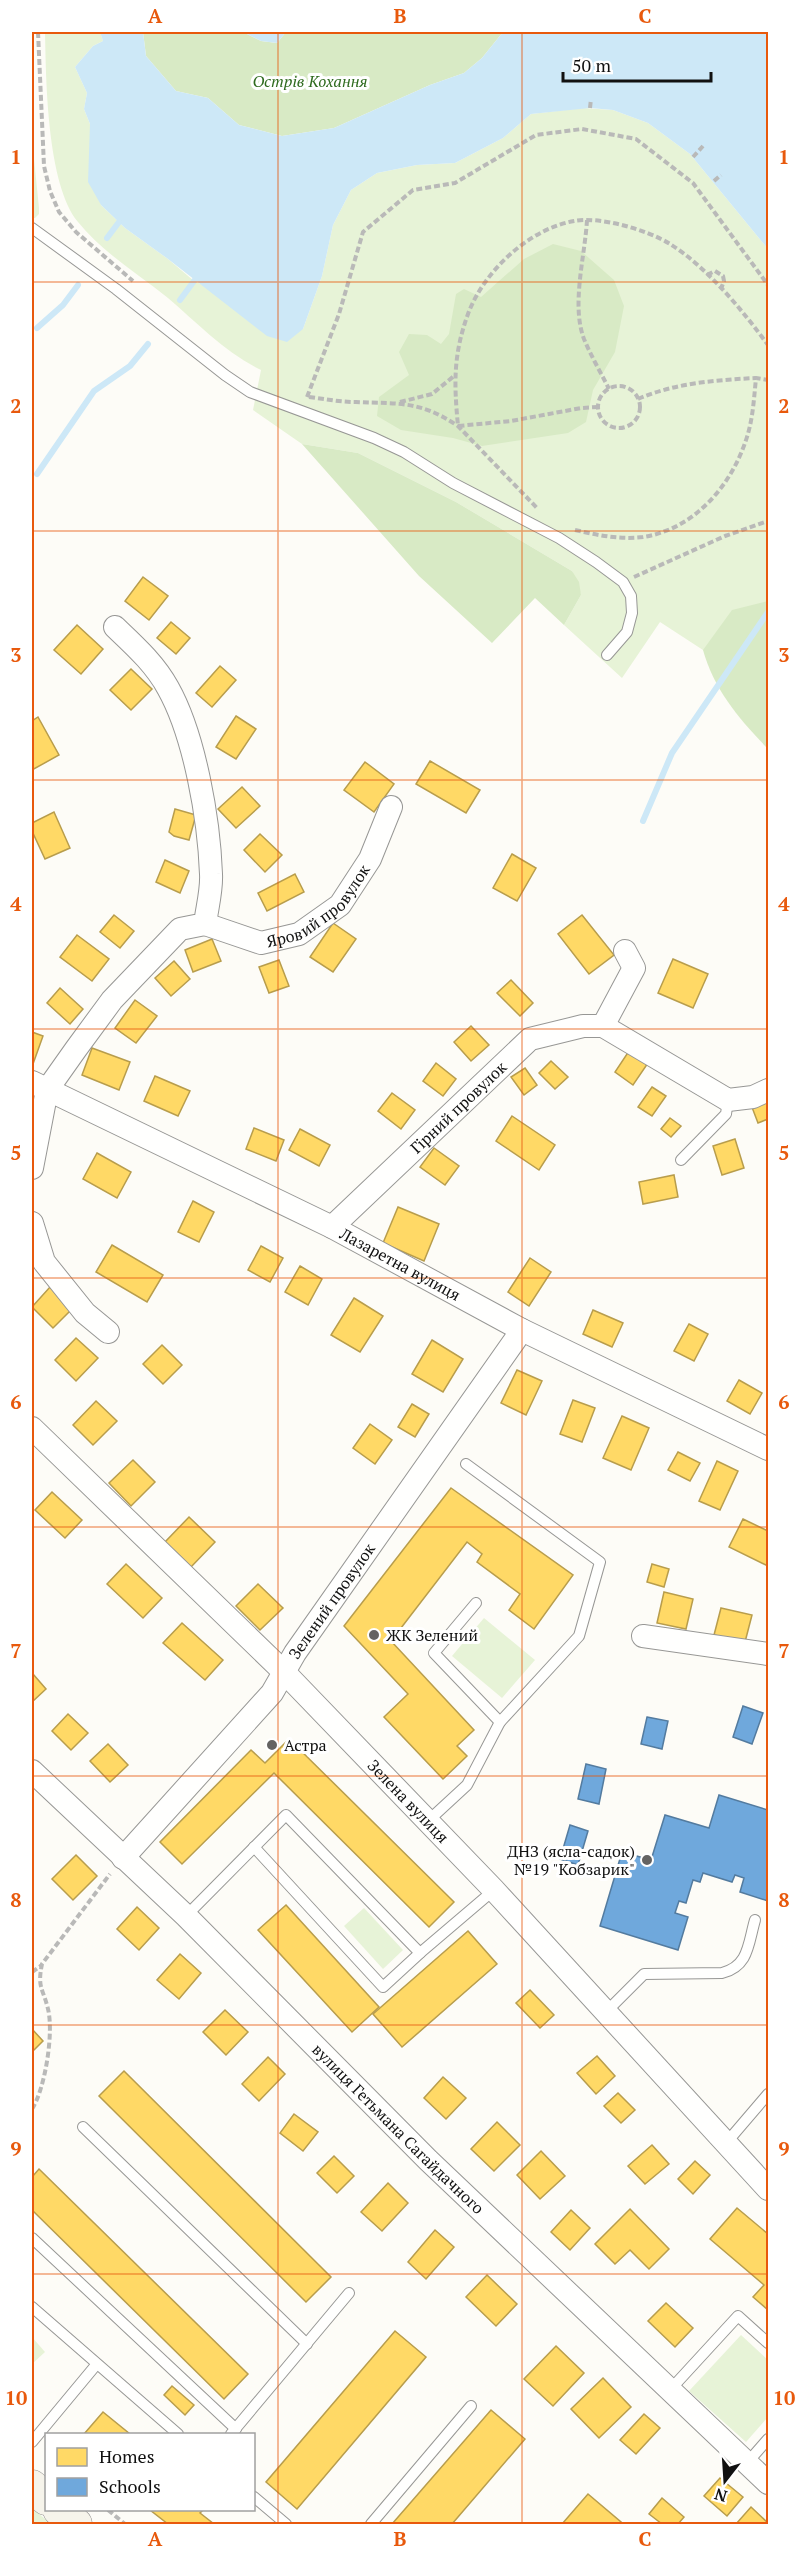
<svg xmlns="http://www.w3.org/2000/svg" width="800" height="2556" font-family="'PT Serif',serif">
<rect width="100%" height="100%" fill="#fdfcf7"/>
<!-- green -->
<g fill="#e7f3d7">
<polygon points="32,32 33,149 39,208 39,214 35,218 32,218"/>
<path d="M 45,32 L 100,32 L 103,41 L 93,46 L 75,67 L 87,93 L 84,109 L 90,124 L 91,153 L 101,205 L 125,228 L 168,259 L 194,281 L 303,329 L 322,276 L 333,225 L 351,190 L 377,173 L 417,165 L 455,163 L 503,138 L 531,114 L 583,108 L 613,110 L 648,123 L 690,154 L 768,249 L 768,707 L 703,650 L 660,622 L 622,678 L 564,625 L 581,595 L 572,571 L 456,502 L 358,453 L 302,444 L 253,410 L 261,370 C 226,353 197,323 168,298 C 138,274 102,252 78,222 C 47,184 46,81 45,32 Z"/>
<polygon points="484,1618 535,1660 502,1698 452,1656"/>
<polygon points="364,1908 403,1950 383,1969 344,1926"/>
<polygon points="741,2335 768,2360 768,2417 746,2442 689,2391"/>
<polygon points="32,2337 45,2352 32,2364"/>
<polygon points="32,2508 51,2524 32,2524"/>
</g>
<!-- forest -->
<g fill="#d8eac5">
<polygon points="143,32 243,32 261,41 277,43 286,32 503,32 482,58 464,73 430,85 334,128 282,136 239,125 208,98 176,91 146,56"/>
<polygon points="553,244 581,251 614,280 624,306 615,352 593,390 586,422 568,433 482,446 453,438 401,430 377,416 379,397 409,375 399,352 409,334 427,335 441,344 449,334 456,294 464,289 481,297 524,259"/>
<polygon points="302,444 358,453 456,502 572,571 579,582 581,595 564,625 535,598 492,643 419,576"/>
<path d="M 768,601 L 768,749 C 740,720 714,690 703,650 L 732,610 Z"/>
</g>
<!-- water -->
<g fill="#cde8f7">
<polygon points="100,32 143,32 146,56 176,91 208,98 239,125 282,136 334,128 430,85 464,73 482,58 503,32 768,32 768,249 690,154 648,123 613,110 590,108 531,114 503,138 455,163 417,165 377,173 351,190 333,225 322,276 303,329 287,342 267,336 168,259 125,228 101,205 88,182 90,124 84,109 87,93 75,67 93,46 103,41"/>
<polygon points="243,32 286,32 277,43 261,41"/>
</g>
<!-- homes -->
<g fill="#ffd966" stroke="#b89d4c" stroke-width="1.5">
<polygon points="143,577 168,596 149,620 125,601"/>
<polygon points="171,622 190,638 176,654 157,638"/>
<polygon points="77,625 103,649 81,674 54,650"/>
<polygon points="220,666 236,680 212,707 196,693"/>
<polygon points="131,669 152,689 131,710 110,690"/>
<polygon points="236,716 256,729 236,759 216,747"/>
<polygon points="38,717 59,755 32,770 32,721"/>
<polygon points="430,761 480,790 466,813 416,784"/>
<polygon points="365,762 394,784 374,812 344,790"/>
<polygon points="242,787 260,806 236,828 218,809"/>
<polygon points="175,809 196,815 189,840 174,836 169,832"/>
<polygon points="54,812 70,848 45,859 32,831 32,823"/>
<polygon points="260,834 282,855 265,872 244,850"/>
<polygon points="512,854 536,868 517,901 493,888"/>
<polygon points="165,860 189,871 180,893 156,882"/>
<polygon points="295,874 304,892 267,911 258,893"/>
<polygon points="114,915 134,931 120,948 100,932"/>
<polygon points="582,915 614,955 589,974 558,934"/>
<polygon points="333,923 356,939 333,972 310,957"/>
<polygon points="77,935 109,959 92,981 60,957"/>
<polygon points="212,939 221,961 193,972 185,950"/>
<polygon points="673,959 708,974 693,1008 658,993"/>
<polygon points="279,960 289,986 269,993 259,967"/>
<polygon points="174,961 190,979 171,996 155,978"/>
<polygon points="511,980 533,1003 520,1016 497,993"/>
<polygon points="60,988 83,1009 70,1024 47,1003"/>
<polygon points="135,1000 157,1016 136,1043 115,1028"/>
<polygon points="471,1026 489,1045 471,1061 454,1042"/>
<polygon points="32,1032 43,1036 33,1064 32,1064"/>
<polygon points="92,1048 130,1062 119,1090 82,1075"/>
<polygon points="629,1051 648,1063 633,1085 615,1072"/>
<polygon points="551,1061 568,1077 555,1089 539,1073"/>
<polygon points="436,1063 456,1079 443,1096 423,1081"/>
<polygon points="525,1068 537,1085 524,1095 511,1077"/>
<polygon points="155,1076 190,1091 178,1116 144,1101"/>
<polygon points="652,1087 666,1096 652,1116 638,1107"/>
<polygon points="392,1093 415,1110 401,1129 378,1111"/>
<polygon points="768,1095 768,1119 758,1123 750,1102"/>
<polygon points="512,1116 555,1145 539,1170 496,1141"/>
<polygon points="670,1118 681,1126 671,1137 661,1129"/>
<polygon points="254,1128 284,1140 276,1161 246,1149"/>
<polygon points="300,1129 330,1145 319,1166 289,1150"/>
<polygon points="735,1139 744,1168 722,1175 713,1146"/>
<polygon points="434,1148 459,1166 445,1185 420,1167"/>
<polygon points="97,1153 131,1172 117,1198 83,1179"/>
<polygon points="674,1175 678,1197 643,1204 639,1182"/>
<polygon points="193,1201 214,1212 199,1242 178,1232"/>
<polygon points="398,1207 439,1224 424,1261 383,1243"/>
<polygon points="112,1245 163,1275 147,1302 96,1272"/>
<polygon points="261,1246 283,1258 270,1282 248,1270"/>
<polygon points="530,1258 551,1272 529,1306 508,1292"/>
<polygon points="300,1266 322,1279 308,1305 285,1292"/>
<polygon points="50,1287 72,1309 53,1328 32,1307"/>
<polygon points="354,1298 383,1316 360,1352 331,1335"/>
<polygon points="593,1310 623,1323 612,1347 583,1334"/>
<polygon points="689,1324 708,1334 694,1361 674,1351"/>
<polygon points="76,1338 98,1358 76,1381 55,1360"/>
<polygon points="432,1340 463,1359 443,1392 412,1374"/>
<polygon points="162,1345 182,1365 163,1384 143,1364"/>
<polygon points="517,1370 542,1381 526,1415 501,1403"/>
<polygon points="739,1380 762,1393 750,1414 727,1401"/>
<polygon points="573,1400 595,1408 582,1442 560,1434"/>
<polygon points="96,1401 117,1421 93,1445 73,1425"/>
<polygon points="412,1404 429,1414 415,1437 398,1427"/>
<polygon points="622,1416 649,1428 631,1470 603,1458"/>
<polygon points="370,1424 392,1440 375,1464 353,1448"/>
<polygon points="678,1452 700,1463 690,1481 668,1470"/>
<polygon points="133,1460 155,1482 131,1506 109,1483"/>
<polygon points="717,1461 738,1471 720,1510 699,1501"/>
<polygon points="451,1488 573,1575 534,1629 509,1610 520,1594 477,1562 482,1554 467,1542 391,1641 474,1730 457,1746 467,1756 443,1779 384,1717 408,1694 344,1626"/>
<polygon points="52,1492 82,1520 65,1538 35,1510"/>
<polygon points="189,1517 215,1542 191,1567 165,1542"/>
<polygon points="743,1519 768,1531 768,1566 729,1547"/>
<polygon points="126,1564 162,1598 143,1618 107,1584"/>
<polygon points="652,1564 669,1569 664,1587 647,1582"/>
<polygon points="258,1584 283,1608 260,1630 236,1606"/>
<polygon points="664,1592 693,1599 686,1629 657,1623"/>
<polygon points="721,1608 752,1615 745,1642 714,1635"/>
<polygon points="182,1623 223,1660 205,1680 163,1643"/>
<polygon points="33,1674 46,1689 32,1702 32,1675"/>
<polygon points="68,1714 88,1733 71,1750 52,1731"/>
<polygon points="289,1739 454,1902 429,1927 274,1773 182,1864 160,1842 251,1750 265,1763"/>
<polygon points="108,1744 128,1765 110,1782 90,1761"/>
<polygon points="76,1855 97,1876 73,1900 52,1879"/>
<polygon points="286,1905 379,2007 352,2032 258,1930"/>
<polygon points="137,1907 159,1928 139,1950 117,1929"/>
<polygon points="468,1931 497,1964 402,2047 373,2014"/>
<polygon points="180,1954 201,1973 179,1999 157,1980"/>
<polygon points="530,1990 554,2015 540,2028 516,2003"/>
<polygon points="225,2010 248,2032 226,2055 203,2032"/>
<polygon points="32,2029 43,2041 32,2052"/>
<polygon points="597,2056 615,2076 596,2094 577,2073"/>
<polygon points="268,2057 285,2074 259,2101 242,2084"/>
<polygon points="124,2071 331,2277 306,2302 99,2096"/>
<polygon points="443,2077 466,2098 446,2119 424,2098"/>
<polygon points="618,2093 635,2110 621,2123 604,2106"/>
<polygon points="294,2114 318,2132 303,2151 280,2133"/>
<polygon points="497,2122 520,2145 494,2171 471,2149"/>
<polygon points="652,2145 669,2164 645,2184 628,2166"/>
<polygon points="541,2151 565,2176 540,2199 517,2175"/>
<polygon points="334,2156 354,2176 337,2193 317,2173"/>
<polygon points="695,2161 710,2175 693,2194 678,2179"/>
<polygon points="39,2169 248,2374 224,2399 32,2210 32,2177"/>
<polygon points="388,2183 408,2203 382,2231 361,2212"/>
<polygon points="737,2208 768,2234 768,2310 753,2297 764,2285 710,2239"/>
<polygon points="630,2209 669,2249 649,2269 630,2250 615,2264 595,2244"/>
<polygon points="571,2210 590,2228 570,2250 551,2232"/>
<polygon points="435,2230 454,2247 426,2279 408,2262"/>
<polygon points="487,2275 517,2304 496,2326 466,2297"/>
<polygon points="666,2303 693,2328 675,2347 648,2321"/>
<polygon points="395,2331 426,2357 297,2509 266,2482"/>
<polygon points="556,2346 584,2373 553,2406 524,2379"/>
<polygon points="603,2378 631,2407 599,2438 571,2409"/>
<polygon points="172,2386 194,2405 185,2415 164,2395"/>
<polygon points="491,2410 525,2439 452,2524 392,2524"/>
<polygon points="103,2412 130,2434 84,2434"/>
<polygon points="644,2414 660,2428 636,2454 620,2440"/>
<polygon points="720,2478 743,2497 727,2516 704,2496"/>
<polygon points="588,2494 621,2522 618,2524 562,2524"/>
<polygon points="662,2498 684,2517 678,2524 662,2524 649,2514"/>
<polygon points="751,2507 768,2523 768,2524 736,2524"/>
<polygon points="150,2510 203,2510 200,2513 214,2524 168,2524"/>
</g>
<!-- schools -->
<g fill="#6fa8dc" stroke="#537b9f" stroke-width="1.5">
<polygon points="743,1706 763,1713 752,1744 733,1737"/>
<polygon points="647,1717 668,1721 662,1749 641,1744"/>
<polygon points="586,1764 606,1769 599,1804 578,1799"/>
<polygon points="719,1795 768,1810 768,1901 740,1892 744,1878 735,1875 732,1882 703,1873 700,1882 693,1880 686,1903 679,1901 675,1913 688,1917 678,1950 600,1926 622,1852 651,1860 665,1815 709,1828"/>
<polygon points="570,1825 588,1831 578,1865 560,1859"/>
</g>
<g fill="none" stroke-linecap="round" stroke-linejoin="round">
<!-- stream -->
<g stroke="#cde8f7" stroke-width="6">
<polyline points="107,238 119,222"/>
<polyline points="180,300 194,281"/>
<polyline points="37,328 63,305 78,285"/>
<polyline points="37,474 94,391 130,366 148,344"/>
<polyline points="643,821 672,753 768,612"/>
</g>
<!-- lane casing -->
<g stroke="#979795" stroke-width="12">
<g id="lane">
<polyline points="32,228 116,289 225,375 250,392 374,438 404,452 453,483 559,538 596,562 623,582 631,596 632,613 627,632 607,655"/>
<polyline points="681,1160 726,1114 728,1100"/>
<polyline points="476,1603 434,1653 500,1722"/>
<polyline points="428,1821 467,1785 500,1722 579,1636 600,1562 466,1464"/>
<polyline points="254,1847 383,1987 420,1953"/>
<polyline points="186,1916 286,1815 420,1953 494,1890"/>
<path d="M 606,2012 L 644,1974 L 722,1973 C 749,1966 748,1944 755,1920"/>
<polyline points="83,2127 307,2344"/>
<polyline points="727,2142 768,2094"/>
<polyline points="32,2238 236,2429"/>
<polyline points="32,2307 178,2434"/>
<polyline points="670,2390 738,2316 768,2343"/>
<polyline points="231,2434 349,2293"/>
<polyline points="32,2442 96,2365"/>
<polyline points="747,2463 768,2439"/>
<polyline points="254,2497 286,2524"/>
<polyline points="371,2524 471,2406"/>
</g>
</g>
<!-- street casing -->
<g stroke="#979795" stroke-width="24">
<g id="street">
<path id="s1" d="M 205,924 L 261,943 L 299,934 L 340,905 L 370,859 L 391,807"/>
<polyline points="603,1026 634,968 625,951"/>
<path id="s2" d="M 32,1082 L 332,1227 L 522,1330 L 768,1449"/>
<path d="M 32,1168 L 47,1090 L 76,1049 L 112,1000 L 180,929 L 205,924 C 207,908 212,890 211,874 C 209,820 195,736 168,688 C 155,664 135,646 115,627"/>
<polyline points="32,1223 44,1262 85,1313 108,1332"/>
<path id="s3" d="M 332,1227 L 530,1039 L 583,1026 L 603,1026 L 728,1100 L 753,1097 L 768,1090"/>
<path id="s4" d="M 32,1428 L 285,1673 L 494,1890 L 768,2189"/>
<polyline points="643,1636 768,1654"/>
<path id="s5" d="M 32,1771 L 186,1916 L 428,2160 L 768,2483"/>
<path id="s6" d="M 123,1858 L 272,1693 L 295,1653 L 522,1330"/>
</g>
</g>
<!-- secondary casing -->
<g stroke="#8e8d8b" stroke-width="33">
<g id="secondary">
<polyline points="32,2486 46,2499"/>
<polyline points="59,2510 76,2524"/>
</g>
</g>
<!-- path -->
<g stroke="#b9b9b8" stroke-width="4" stroke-dasharray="6 3" stroke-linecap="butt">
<polyline points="38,32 44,166 50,191 59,212 76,232 133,281"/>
<polyline points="590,108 591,99"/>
<polyline points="693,157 703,146"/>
<polyline points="714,181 721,175"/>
<path d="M 587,220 C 585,256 571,305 584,339 C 591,356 601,373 609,389"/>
<polyline points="707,275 715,271 723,276 724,281 721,289"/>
<circle cx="619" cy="407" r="21"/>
<polyline points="307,397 339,314 363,232 413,190 455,183 536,135 582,129 636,139 693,183 768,285"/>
<path d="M 309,397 C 325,399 340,402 356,402 C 399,404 419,400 458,426 L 537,508"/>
<path d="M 638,399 C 675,383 716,380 756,378"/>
<polyline points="400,402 432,394 454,376"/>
<path d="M 598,407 L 581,408 L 511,421 L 458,426 C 454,384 453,355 468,314 C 484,271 529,229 574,221 C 600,216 648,230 670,244 C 707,267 743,311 768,345"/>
<path d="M 575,530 C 597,535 620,540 643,537 C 695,529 732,485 747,437 C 753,418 754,398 756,378 L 768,380"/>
<polyline points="634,577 725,536 768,521"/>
<polyline points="32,1972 42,1965"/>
<path d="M 32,2109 C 45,2089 54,2033 48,2009 C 43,1988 37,1988 42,1964 L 110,1874"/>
<polyline points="108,2510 125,2524"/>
</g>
<!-- lane -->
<use href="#lane" stroke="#fffffe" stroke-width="10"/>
<!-- street -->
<use href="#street" stroke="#fffffe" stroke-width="22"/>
<!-- secondary -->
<use href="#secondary" stroke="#f6f4eb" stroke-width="32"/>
</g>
<!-- grid -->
<path fill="none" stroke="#e8590c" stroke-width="1.5" stroke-opacity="0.55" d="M 278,32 L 278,2524M 522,32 L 522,2524M 32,282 L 768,282M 32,531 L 768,531M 32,780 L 768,780M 32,1029 L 768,1029M 32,1278 L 768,1278M 32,1527 L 768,1527M 32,1776 L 768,1776M 32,2025 L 768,2025M 32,2274 L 768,2274"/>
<!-- markers -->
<g fill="#646362" stroke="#fff" stroke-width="2">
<circle cx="374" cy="1635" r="6"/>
<circle cx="272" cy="1745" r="6"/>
<circle cx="647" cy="1860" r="6"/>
</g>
<g text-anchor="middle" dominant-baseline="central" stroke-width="6" stroke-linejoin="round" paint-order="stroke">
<!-- park labels -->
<g font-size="16" font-style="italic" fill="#2f6b1f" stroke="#fff">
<text x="310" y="81">Острів Кохання</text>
</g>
<!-- street labels -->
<g font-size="16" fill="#111" stroke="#fff">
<text stroke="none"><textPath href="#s1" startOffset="130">Яровий провулок</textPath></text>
<text stroke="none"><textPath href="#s3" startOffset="174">Гірний провулок</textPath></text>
<text stroke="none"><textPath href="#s2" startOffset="411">Лазаретна вулиця</textPath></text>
<text stroke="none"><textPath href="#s6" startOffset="332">Зелений провулок</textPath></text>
<text stroke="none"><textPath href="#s4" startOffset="530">Зелена вулиця</textPath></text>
<text stroke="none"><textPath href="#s5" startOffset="512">вулиця Гетьмана Сагайдачного</textPath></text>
</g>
<!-- poi labels -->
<g font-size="16" fill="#111" stroke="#fff" text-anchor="start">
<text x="386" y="1635">ЖК Зелений</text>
<text x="284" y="1745">Астра</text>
<text x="635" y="1851" text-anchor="end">ДНЗ (ясла-садок)<tspan x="635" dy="18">№19 "Кобзарик"</tspan></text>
</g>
</g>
<!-- border -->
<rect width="800" height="2556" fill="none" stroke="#ffffff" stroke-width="66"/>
<!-- legend -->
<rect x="45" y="2433" width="210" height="78" fill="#ffffff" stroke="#a0a0a0" stroke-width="1.5"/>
<rect x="57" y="2448" width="30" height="18" fill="#ffd966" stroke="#a0a0a0" stroke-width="1.5"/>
<text x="99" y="2463" font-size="18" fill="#111111">Homes</text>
<rect x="57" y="2478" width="30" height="18" fill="#6fa8dc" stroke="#a0a0a0" stroke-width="1.5"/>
<text x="99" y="2493" font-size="18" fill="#111111">Schools</text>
<!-- north arrow -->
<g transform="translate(725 2481) rotate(197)" stroke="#ffffff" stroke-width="4.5" paint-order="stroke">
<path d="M0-4.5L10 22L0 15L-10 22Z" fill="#111111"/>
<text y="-9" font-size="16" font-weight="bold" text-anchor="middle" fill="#111111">N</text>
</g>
<!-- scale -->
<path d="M563 72v9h148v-9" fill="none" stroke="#111111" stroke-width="3"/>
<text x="572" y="72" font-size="18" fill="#111111" stroke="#ffffff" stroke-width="4.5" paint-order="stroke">50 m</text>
<rect x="33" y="33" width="734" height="2490" fill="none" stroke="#e8590c" stroke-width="2"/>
<g font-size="20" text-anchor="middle" font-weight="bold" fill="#e8590c">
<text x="155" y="23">A</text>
<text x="400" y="23">B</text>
<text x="645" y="23">C</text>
<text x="16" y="164">1</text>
<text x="784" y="164">1</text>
<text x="16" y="413">2</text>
<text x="784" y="413">2</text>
<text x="16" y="662">3</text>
<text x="784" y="662">3</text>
<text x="16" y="911">4</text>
<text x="784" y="911">4</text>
<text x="16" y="1160">5</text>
<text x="784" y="1160">5</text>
<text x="16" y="1409">6</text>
<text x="784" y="1409">6</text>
<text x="16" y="1658">7</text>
<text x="784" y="1658">7</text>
<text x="16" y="1907">8</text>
<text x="784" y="1907">8</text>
<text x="16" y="2156">9</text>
<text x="784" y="2156">9</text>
<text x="16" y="2405">10</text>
<text x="784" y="2405">10</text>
<text x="155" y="2546">A</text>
<text x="400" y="2546">B</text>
<text x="645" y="2546">C</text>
</g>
</svg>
